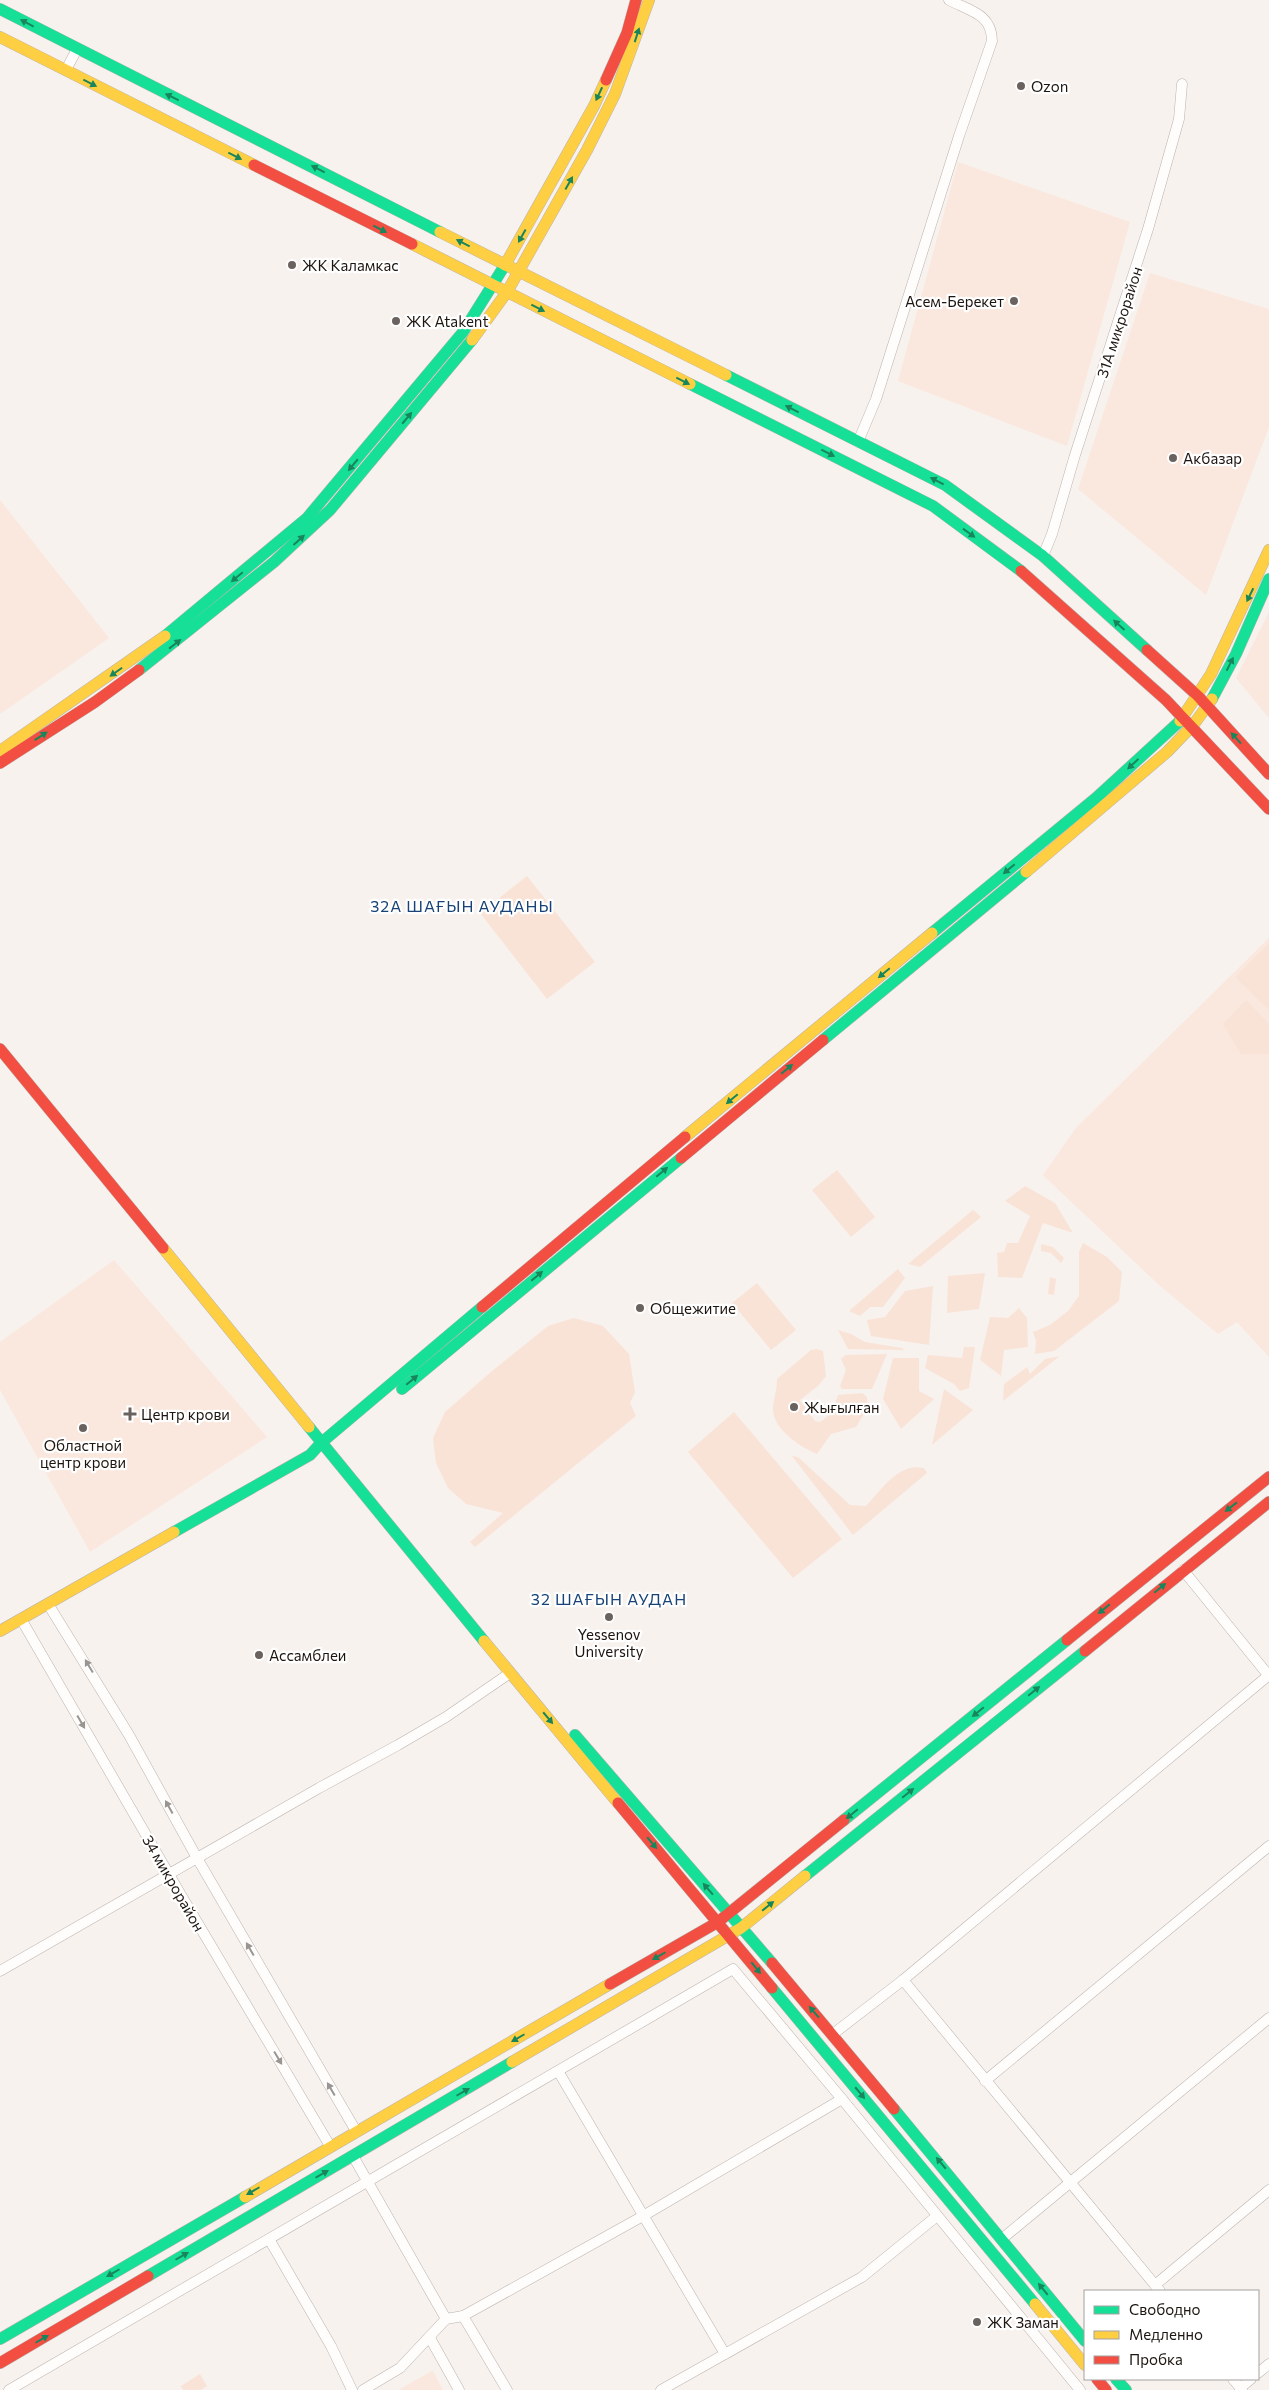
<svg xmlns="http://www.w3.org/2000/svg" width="1269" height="2390" font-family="Commissioner,sans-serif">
<rect width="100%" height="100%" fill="#f8f2ee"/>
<!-- built -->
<g fill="#fae8de">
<polygon points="958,162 1130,222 1067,446 898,381"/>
<polygon points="1150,273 1269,309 1269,427 1206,595 1078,489"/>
<polygon points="0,500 109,638 0,714"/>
<polygon points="1269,612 1269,718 1236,678"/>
<polygon points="1269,938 1269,1357 1237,1322 1218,1334 1159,1285 1043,1175 1076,1128"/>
<polygon points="114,1260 267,1437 90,1552 0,1390 0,1342"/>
<polygon points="433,2371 443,2390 398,2390 432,2371"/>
</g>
<!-- green -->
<g fill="#f9e3d7">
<polygon points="527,876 595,962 547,999 480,913"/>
<polygon points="1269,943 1269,1010 1235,977"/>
<polygon points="1246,1000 1269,1024 1269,1054 1241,1054 1223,1024"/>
<polygon points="837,1170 875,1217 851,1237 812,1190"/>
<polygon points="1025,1186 1055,1203 1073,1233 1043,1223 1022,1278 998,1277 997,1253 1004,1252 1007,1243 1018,1243 1030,1216 1005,1201"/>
<polygon points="973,1210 981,1217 920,1267 908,1264"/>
<polygon points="1083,1243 1107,1257 1122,1272 1119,1301 1054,1351 1035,1354 1036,1341 1033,1332 1050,1325 1068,1311 1079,1296 1079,1252"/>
<polygon points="1041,1244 1053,1247 1064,1258 1061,1263 1051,1253 1041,1251"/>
<polygon points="898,1269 905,1278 883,1307 870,1307 860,1316 849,1311"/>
<polygon points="985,1273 979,1309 947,1313 948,1276"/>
<polygon points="1050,1277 1056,1279 1054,1295 1048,1294"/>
<polygon points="757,1283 796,1330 771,1350 732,1303"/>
<polygon points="933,1286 929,1345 871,1336 867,1320 885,1317 905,1291"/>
<polygon points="1019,1308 1027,1318 1028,1347 1004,1350 1001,1376 980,1360 990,1317 1008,1318"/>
<polygon points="574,1318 603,1326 629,1354 635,1392 630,1403 636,1416 475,1547 470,1542 503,1513 466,1504 448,1488 436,1463 433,1438 445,1412 492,1371 548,1326"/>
<polygon points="838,1330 851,1334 865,1342 902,1348 904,1350 848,1349"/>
<polygon points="964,1347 975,1347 969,1388 960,1391 954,1384 925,1368 928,1355 962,1358"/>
<path d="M 817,1349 L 823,1351 L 826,1376 L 819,1385 L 800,1400 L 815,1421 L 819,1422 C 831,1417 834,1407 838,1395 L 862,1393 L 867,1397 L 868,1407 L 856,1427 L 831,1434 L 817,1454 C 800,1447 771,1428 773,1407 C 774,1397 777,1390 777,1379 L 811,1350 Z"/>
<polygon points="887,1354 872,1389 842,1389 840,1386 846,1370 841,1359 846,1355"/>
<polygon points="1060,1356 1003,1401 1004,1384 1027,1367 1030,1374 1045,1359"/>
<polygon points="893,1358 919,1358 919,1391 934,1399 901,1429 883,1399"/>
<polygon points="944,1389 973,1410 932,1445"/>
<polygon points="734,1412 842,1539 793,1578 688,1452"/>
<path d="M 792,1456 L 798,1457 L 850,1505 L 866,1506 C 881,1490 899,1462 924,1468 L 927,1473 L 853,1535 Z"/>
<polygon points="200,2374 207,2386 201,2390 183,2390 181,2386"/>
</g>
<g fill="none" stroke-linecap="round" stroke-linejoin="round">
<!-- street casing -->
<g stroke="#bab3af" stroke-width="11">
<g id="street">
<polyline points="66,70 77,49"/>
<path d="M 858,442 L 876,399 L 959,136 L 992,41 C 992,14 970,11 949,0"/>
<polyline points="1043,556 1052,534 1075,455 1148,229 1179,119 1182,84"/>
<polyline points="1183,1570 1269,1676"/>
<polyline points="48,1604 129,1735 197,1858 356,2131"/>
<polyline points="21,1619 178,1890 330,2146"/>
<polyline points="0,1971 319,1788 398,1745 446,1717 510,1673"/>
<polyline points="903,1980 1160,2291"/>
<polyline points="833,2034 903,1980 1269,1675"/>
<polyline points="558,2071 725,2354"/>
<polyline points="985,2081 1269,1846"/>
<polyline points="353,2156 446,2319"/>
<polyline points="1003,2238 1269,2018"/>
<polyline points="269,2239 331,2346 352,2390"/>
<polyline points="1155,2285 1269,2190"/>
<polyline points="463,2316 507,2390"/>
<polyline points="430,2338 459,2390"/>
<polyline points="1258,2373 1269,2364"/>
<polyline points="1233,2379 1242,2390"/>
<polyline points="1240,2388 1251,2379"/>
<polyline points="9,2390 733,1969 842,2099 1080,2390"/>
<polyline points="363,2390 400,2368 446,2319 463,2316 643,2216 842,2099"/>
<polyline points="661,2390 862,2277 937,2216"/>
</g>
</g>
<!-- fast casing -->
<g stroke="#bab3af" stroke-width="12">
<g id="fast">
<polyline points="0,9 440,232"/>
<polyline points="726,375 945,485 1043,556 1147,650"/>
<polyline points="690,384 933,506 1021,571"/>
<polyline points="165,636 307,518 463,332 505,265"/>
<polyline points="139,670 274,562 330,510 472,340"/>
<polyline points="1212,699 1236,654 1269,579"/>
<polyline points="932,933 1096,798 1180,721"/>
<polyline points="823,1040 1026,872"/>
<polyline points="402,1389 681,1158"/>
<polyline points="309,1427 484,1641"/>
<polyline points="174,1532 310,1455 321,1443 482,1307"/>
<polyline points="575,1735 772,1963"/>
<polyline points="844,1820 1067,1640"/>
<polyline points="805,1876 1085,1651"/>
<polyline points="772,1988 1035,2304"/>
<polyline points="894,2109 1085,2341"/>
<polyline points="148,2276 512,2062"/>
<polyline points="0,2339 245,2197"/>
<polyline points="1116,2379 1126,2390"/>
</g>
</g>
<!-- slow casing -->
<g stroke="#bab3af" stroke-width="12">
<g id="slow">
<polyline points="0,37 254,165"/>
<polyline points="440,232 726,375"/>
<polyline points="412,244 690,384"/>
<polyline points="505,265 594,106 606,80"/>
<polyline points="472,340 507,292 587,150 615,94 649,0"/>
<polyline points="1180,721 1211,674 1269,550"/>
<polyline points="0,751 165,636"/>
<polyline points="1026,872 1167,752 1194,724 1212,699"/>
<polyline points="685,1137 932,933"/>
<polyline points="163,1248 309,1427"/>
<polyline points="0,1631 174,1532"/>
<polyline points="484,1641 618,1803"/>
<polyline points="512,2062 741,1928 805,1876"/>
<polyline points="245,2197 610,1984"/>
<polyline points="1035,2304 1085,2365"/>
</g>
</g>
<!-- jam casing -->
<g stroke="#bab3af" stroke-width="12">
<g id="jam">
<polyline points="606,80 627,33 636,0"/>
<polyline points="254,165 412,244"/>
<polyline points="1021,571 1166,700 1269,809"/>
<polyline points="1147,650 1198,696 1269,774"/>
<polyline points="0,763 95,702 139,670"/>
<polyline points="0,1049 163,1248"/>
<polyline points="681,1158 823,1040"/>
<polyline points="482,1307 685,1137"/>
<polyline points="1067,1640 1269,1477"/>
<polyline points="1085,1651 1269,1502"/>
<polyline points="618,1803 772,1988"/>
<polyline points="772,1963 894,2109"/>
<polyline points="610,1984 718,1922 844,1820"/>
<polyline points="0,2363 148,2276"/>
<polyline points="1097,2379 1106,2390"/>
</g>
</g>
<!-- street -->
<use href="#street" stroke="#fefdfc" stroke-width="10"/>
<!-- fast -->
<use href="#fast" stroke="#16e098" stroke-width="11"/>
<!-- slow -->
<use href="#slow" stroke="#ffcf43" stroke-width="11"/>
<!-- jam -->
<use href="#jam" stroke="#f24e42" stroke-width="11"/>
</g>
<!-- one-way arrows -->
<defs><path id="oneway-solid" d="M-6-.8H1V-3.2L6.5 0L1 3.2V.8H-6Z" transform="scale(1.25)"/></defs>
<g fill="#19855b">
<use href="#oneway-solid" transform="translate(27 23) rotate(-152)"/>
<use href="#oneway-solid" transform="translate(637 35) rotate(-72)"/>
<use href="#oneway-solid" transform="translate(90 83) rotate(27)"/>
<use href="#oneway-solid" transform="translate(599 94) rotate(115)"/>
<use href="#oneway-solid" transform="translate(172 97) rotate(-154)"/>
<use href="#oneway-solid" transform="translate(235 156) rotate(27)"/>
<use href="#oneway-solid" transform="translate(318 169) rotate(-153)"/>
<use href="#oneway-solid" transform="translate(569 183) rotate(-61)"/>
<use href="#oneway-solid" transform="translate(380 229) rotate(27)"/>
<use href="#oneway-solid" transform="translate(522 236) rotate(119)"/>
<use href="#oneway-solid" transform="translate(463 243) rotate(-153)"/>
<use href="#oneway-solid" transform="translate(538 308) rotate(27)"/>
<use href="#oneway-solid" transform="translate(683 381) rotate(27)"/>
<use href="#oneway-solid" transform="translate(792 409) rotate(-153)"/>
<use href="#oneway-solid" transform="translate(407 418) rotate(-50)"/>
<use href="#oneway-solid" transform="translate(828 453) rotate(27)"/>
<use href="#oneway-solid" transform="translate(353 465) rotate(130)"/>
<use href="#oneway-solid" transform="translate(937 481) rotate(-153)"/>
<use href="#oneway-solid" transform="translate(969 533) rotate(36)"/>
<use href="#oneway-solid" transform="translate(299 540) rotate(-42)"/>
<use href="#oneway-solid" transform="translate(237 577) rotate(140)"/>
<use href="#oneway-solid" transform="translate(1250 595) rotate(116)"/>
<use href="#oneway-solid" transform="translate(1119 625) rotate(-138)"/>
<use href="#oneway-solid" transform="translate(175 644) rotate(-38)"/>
<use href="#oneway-solid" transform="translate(1230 664) rotate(-63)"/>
<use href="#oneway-solid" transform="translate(116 672) rotate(145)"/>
<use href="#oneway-solid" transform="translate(41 736) rotate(-33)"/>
<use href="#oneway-solid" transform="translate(1236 738) rotate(-132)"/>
<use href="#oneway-solid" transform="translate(1133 764) rotate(137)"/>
<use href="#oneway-solid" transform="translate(1009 869) rotate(140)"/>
<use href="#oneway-solid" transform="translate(884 973) rotate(140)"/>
<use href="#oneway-solid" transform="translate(787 1069) rotate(-40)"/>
<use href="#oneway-solid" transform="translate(732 1099) rotate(140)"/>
<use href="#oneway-solid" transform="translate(662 1172) rotate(-40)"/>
<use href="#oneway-solid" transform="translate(537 1276) rotate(-40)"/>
<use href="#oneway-solid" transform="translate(412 1380) rotate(-40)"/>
<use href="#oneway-solid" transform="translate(1231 1507) rotate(142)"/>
<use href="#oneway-solid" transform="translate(1160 1588) rotate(-39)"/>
<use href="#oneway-solid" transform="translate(1104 1609) rotate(141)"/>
<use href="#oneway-solid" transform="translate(1034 1691) rotate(-39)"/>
<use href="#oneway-solid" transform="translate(978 1712) rotate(141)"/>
<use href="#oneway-solid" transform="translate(548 1718) rotate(50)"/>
<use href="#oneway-solid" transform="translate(908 1793) rotate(-39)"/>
<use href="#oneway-solid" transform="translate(852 1814) rotate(141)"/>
<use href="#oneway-solid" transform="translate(652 1843) rotate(50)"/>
<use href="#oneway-solid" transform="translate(708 1889) rotate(-131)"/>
<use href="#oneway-solid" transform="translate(768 1906) rotate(-39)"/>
<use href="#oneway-solid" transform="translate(659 1956) rotate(150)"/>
<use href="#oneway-solid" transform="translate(756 1968) rotate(51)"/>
<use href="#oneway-solid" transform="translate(814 2012) rotate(-131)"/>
<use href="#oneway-solid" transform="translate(518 2038) rotate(150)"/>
<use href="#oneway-solid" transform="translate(463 2092) rotate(-30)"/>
<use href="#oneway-solid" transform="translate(860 2093) rotate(50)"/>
<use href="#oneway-solid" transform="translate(941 2163) rotate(-130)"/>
<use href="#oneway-solid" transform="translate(322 2174) rotate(-30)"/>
<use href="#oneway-solid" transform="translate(253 2191) rotate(150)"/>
<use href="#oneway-solid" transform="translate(182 2256) rotate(-30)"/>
<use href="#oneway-solid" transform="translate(113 2273) rotate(150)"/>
<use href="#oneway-solid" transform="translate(1043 2289) rotate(-129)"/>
<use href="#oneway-solid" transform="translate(42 2339) rotate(-30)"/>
</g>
<g fill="#999592">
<use href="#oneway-solid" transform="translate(89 1666) rotate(-121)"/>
<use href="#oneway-solid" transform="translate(81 1722) rotate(60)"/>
<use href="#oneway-solid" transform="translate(169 1807) rotate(-119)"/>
<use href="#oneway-solid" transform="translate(250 1949) rotate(-120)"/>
<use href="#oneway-solid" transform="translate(278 2058) rotate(59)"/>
<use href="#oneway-solid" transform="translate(331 2089) rotate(-120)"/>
</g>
<!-- markers -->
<g fill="#6a625e" stroke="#fff" stroke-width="2">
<circle cx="1021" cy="86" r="5"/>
<circle cx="292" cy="265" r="5"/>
<circle cx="1014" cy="301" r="5"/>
<circle cx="396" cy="321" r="5"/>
<circle cx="1173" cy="458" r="5"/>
<circle cx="640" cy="1308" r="5"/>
<circle cx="794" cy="1407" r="5"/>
<path d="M127.5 1406.5h5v5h5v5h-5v5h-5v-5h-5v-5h5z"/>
<circle cx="83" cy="1428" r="5"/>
<circle cx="609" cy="1617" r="5"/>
<circle cx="259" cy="1655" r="5"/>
<circle cx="977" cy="2322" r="5"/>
</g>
<g text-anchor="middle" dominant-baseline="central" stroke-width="4.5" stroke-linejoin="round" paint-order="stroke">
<!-- poi labels -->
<g font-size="15" fill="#1d1510" stroke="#fff" text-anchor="start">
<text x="1031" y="86">Ozon</text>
<text x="302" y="265">ЖК Каламкас</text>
<text x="1004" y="301" text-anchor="end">Асем-Берекет</text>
<text x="406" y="321">ЖК Atakent</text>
<text x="1183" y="458">Акбазар</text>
<text x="650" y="1308">Общежитие</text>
<text x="804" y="1407">Жығылған</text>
<text x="141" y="1414">Центр крови</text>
<text x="83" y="1445" text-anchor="middle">Областной<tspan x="83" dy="17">центр крови</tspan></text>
<text x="609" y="1634" text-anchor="middle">Yessenov<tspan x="609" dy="17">University</tspan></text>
<text x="269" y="1655">Ассамблеи</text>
<text x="987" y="2322">ЖК Заман</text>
</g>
<!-- street labels -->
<g font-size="15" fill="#1d1510" stroke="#fff">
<text transform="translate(1119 322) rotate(-72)">31А микрорайон</text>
<text transform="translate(174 1883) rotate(60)">34 микрорайон</text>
</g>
<!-- neighbourhood labels -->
<g font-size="16" letter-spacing="1" fill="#174377" stroke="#fff">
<text x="462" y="905">32А ШАҒЫН АУДАНЫ</text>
<text x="609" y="1598">32 ШАҒЫН АУДАН</text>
</g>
</g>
<!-- legend -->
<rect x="1084" y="2290" width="175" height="90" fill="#ffffff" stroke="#a5a19f"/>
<rect x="1094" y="2306" width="25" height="8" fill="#16e098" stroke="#a5a19f"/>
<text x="1129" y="2315" font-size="15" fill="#1d1510">Свободно</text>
<rect x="1094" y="2331" width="25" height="8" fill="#ffcf43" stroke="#a5a19f"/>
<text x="1129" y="2340" font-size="15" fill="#1d1510">Медленно</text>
<rect x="1094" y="2356" width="25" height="8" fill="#f24e42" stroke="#a5a19f"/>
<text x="1129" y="2365" font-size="15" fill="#1d1510">Пробка</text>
</svg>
